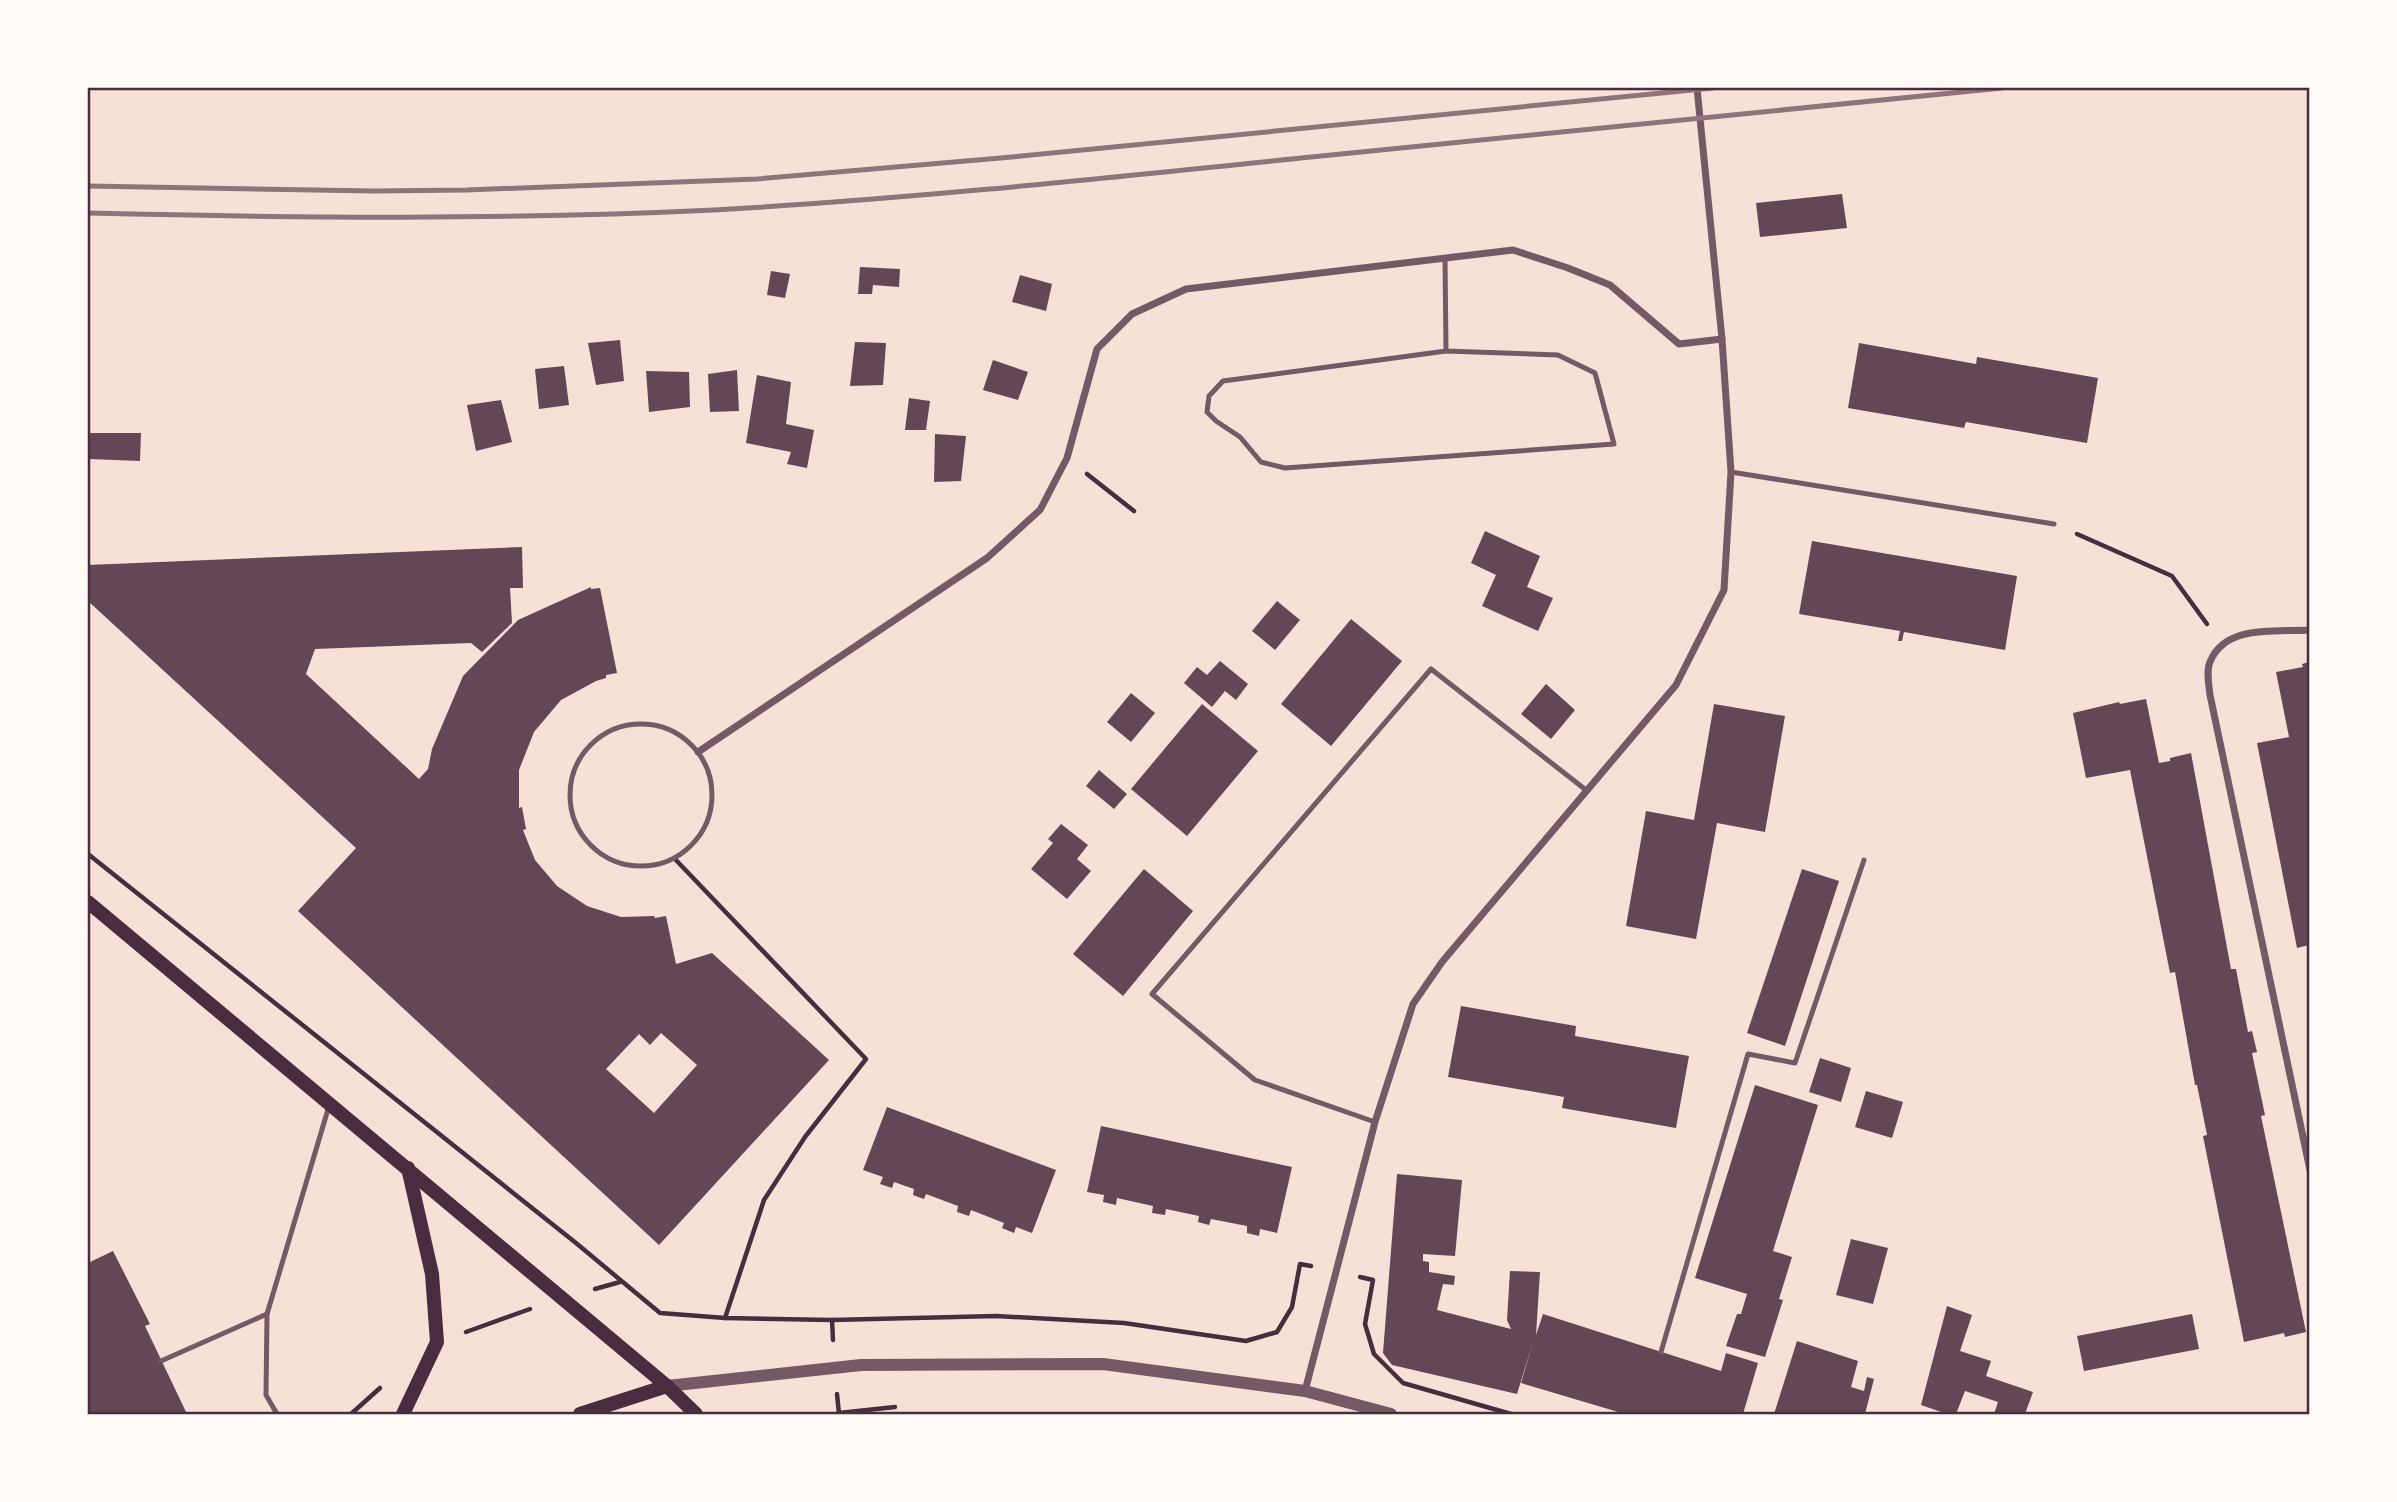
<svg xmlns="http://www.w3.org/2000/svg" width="2397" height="1502" font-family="Figtree,sans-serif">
<rect width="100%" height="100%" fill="#f7e1d7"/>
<!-- building -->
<g fill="#644757" fill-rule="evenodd">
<polygon points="1842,194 1847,228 1760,237 1756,203"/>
<polygon points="860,267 900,269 899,287 873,285 872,294 858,294"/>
<polygon points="771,271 790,274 785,298 767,295"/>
<polygon points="1020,275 1052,284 1046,311 1012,302"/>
<polygon points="620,340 624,381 596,385 588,343"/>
<polygon points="855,342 886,343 883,385 850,386"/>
<polygon points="1859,343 1976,364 1977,357 2098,378 2087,443 1966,422 1964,428 1848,408"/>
<polygon points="993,360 1028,372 1018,400 983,390"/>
<polygon points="564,366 569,405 539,409 535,369"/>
<polygon points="737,370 739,411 710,412 708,374"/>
<polygon points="646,371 689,372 690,407 649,412"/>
<polygon points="757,375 791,382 786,424 814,430 807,468 787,464 791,452 746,443"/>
<polygon points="909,398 930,401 926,430 905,430"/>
<polygon points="501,400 512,442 476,451 467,405"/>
<polygon points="88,433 141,433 140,461 88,459"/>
<polygon points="935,434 966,436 961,481 934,482"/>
<polygon points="1485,531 1540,556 1527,587 1553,598 1538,631 1482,606 1496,575 1471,563"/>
<polygon points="1812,541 2017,576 2005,650 1904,632 1902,641 1898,641 1900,631 1799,614"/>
<path d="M 522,547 L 523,588 L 510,588 L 512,623 L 482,652 L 471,643 L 315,649 L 306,674 L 419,779 L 428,769 L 432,749 L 463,676 L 518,620 L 591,587 L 591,589 L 600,588 L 617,673 L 606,675 L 606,678 L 596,681 L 561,700 L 534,732 L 519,770 L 519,808 L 522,807 L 526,829 L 523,830 L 535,860 L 557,886 L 587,906 L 621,917 L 654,916 L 655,918 L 666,916 L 676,964 L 712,953 L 829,1060 L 659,1245 L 298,911 L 356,848 L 88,601 L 88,565 ZM 661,1033 L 697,1065 L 654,1113 L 606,1069 L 639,1034 L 650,1045 Z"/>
<polygon points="1277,601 1300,620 1275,650 1252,631"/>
<polygon points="1351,619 1402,661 1331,746 1281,704"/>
<polygon points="1220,661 1248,684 1236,700 1225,691 1212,707 1184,683 1197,667 1207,675"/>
<polygon points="2309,662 2309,945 2297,948 2257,743 2289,737 2276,672 2303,667 2302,664"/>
<polygon points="1546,684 1575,710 1551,739 1521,714"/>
<polygon points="1131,693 1155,713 1131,742 1107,722"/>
<polygon points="2146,699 2159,763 2170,761 2170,758 2191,753 2231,969 2236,969 2248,1032 2252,1031 2257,1052 2252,1053 2265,1115 2261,1116 2306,1332 2285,1337 2284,1333 2244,1342 2203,1136 2207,1135 2197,1085 2195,1085 2175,972 2170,973 2130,770 2086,778 2073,713 2119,702 2120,704"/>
<polygon points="1202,704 1258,751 1187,836 1131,789"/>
<polygon points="1714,704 1785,716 1765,832 1717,823 1696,939 1626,926 1646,811 1694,820"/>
<polygon points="1099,770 1127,794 1114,809 1086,786"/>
<polygon points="1061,824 1088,845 1077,859 1091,871 1067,899 1031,869 1053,843 1048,839"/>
<polygon points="1144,869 1193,911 1123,996 1073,954"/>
<polygon points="1802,869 1839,881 1785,1046 1747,1033"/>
<polygon points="1461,1006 1576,1026 1575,1036 1689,1056 1676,1128 1562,1108 1564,1097 1448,1077"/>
<polygon points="1820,1058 1851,1068 1841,1102 1809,1092"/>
<polygon points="1755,1085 1818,1105 1773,1251 1792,1257 1779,1299 1783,1300 1765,1357 1726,1346 1737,1314 1741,1314 1747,1294 1695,1278"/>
<polygon points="1866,1091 1903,1102 1892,1138 1855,1127"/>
<polygon points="887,1107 1056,1170 1032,1233 1016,1227 1014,1233 1002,1228 1004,1223 971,1210 969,1216 957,1212 958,1206 926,1194 924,1199 913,1195 914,1189 894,1182 892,1188 880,1184 883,1177 863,1170"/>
<polygon points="1101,1126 1292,1167 1277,1233 1260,1229 1259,1236 1247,1233 1247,1226 1211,1219 1209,1225 1198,1222 1199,1216 1166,1209 1165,1215 1152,1213 1153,1206 1117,1198 1116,1205 1103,1202 1104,1195 1087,1192"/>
<polygon points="1397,1174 1462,1180 1455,1256 1423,1254 1423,1261 1429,1262 1429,1272 1455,1276 1454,1285 1443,1284 1437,1310 1511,1329 1507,1320 1510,1271 1540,1272 1536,1335 1543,1314 1721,1371 1726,1353 1758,1363 1743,1414 1625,1414 1521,1383 1533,1342 1517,1394 1392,1365 1383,1353"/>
<polygon points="1851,1239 1888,1248 1873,1304 1836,1295"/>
<polygon points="113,1251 150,1324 145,1326 187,1414 88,1414 88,1263"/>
<polygon points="1947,1306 1972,1315 1960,1351 1991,1361 1986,1376 2033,1392 2025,1414 1994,1414 1998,1402 1965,1391 1956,1414 1947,1414 1921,1405"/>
<polygon points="2192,1314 2199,1349 2084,1371 2077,1336"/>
<polygon points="1797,1341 1858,1361 1851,1387 1864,1391 1867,1377 1874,1379 1865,1414 1774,1414"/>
</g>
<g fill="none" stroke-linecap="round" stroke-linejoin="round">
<!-- path -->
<g stroke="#4a2c40" stroke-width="4.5">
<polyline points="1087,474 1134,511"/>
<polyline points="2077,534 2172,576 2207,624"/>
<polyline points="88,854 576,1243 660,1313 725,1318 832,1320 996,1316 1124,1323 1246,1341 1277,1332 1292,1307 1300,1264 1311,1266"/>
<polyline points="674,858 866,1059 805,1137 764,1200 725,1318"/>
<polyline points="1360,1277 1373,1280 1365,1324 1374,1354 1403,1383 1511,1414"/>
<polyline points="595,1289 620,1282"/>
<polyline points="832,1320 833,1340"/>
<polyline points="466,1332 530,1309"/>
<polyline points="837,1394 839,1414"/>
<polyline points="839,1413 895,1407"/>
<polyline points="351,1414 380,1388"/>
</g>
<!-- service -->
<g stroke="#755966" stroke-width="5">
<polyline points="1445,258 1446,351 1223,381 1209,396 1207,412 1216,421 1240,437 1261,462 1285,468 1614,444 1595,373 1558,355 1446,351"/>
<polyline points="1731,472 2054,524"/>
<circle cx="641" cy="795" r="71"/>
<polyline points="1375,1122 1255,1080 1152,994 1431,669 1586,790"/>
<polyline points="1661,1352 1748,1054 1795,1063 1864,860"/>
<polyline points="161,1361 267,1314"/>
<polyline points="277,1414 266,1395 267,1314 329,1106"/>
</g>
<!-- minor -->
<g stroke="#755966" stroke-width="7">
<path d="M 2310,630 C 2276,632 2225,624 2210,662 C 2206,671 2209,685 2210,695 L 2310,1170"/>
<polyline points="698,752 987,558 1040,510 1067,458 1097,349 1132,314 1186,289 1513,250 1568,268 1610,285 1679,344 1722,339"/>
<polyline points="1305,1391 1375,1122 1413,1004 1442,962 1676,685 1724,590 1731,472 1722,339 1697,88"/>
</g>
<!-- tertiary -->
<polyline stroke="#755966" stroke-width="12" points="667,1386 861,1365 1103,1364 1305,1391 1391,1414"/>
<!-- secondary -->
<g stroke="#4a2c40" stroke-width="14">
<polyline points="88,902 667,1386 696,1414"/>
<polyline points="403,1414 437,1342 432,1274 408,1168"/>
<polyline points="580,1414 667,1386"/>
</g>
<!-- rail -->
<g stroke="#8f747c" stroke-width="5">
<polyline points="88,186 374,191 467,190 757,179 1012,157 1713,88"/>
<path d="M 88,213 C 297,218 506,220 714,210 C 910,199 1106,178 1301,158 C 1534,134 1768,111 2002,88"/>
</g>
</g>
<!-- border -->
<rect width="2397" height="1502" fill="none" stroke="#fffaf5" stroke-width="178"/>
<rect x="89" y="89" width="2219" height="1324" fill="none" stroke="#4a2c40" stroke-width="2.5"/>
</svg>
